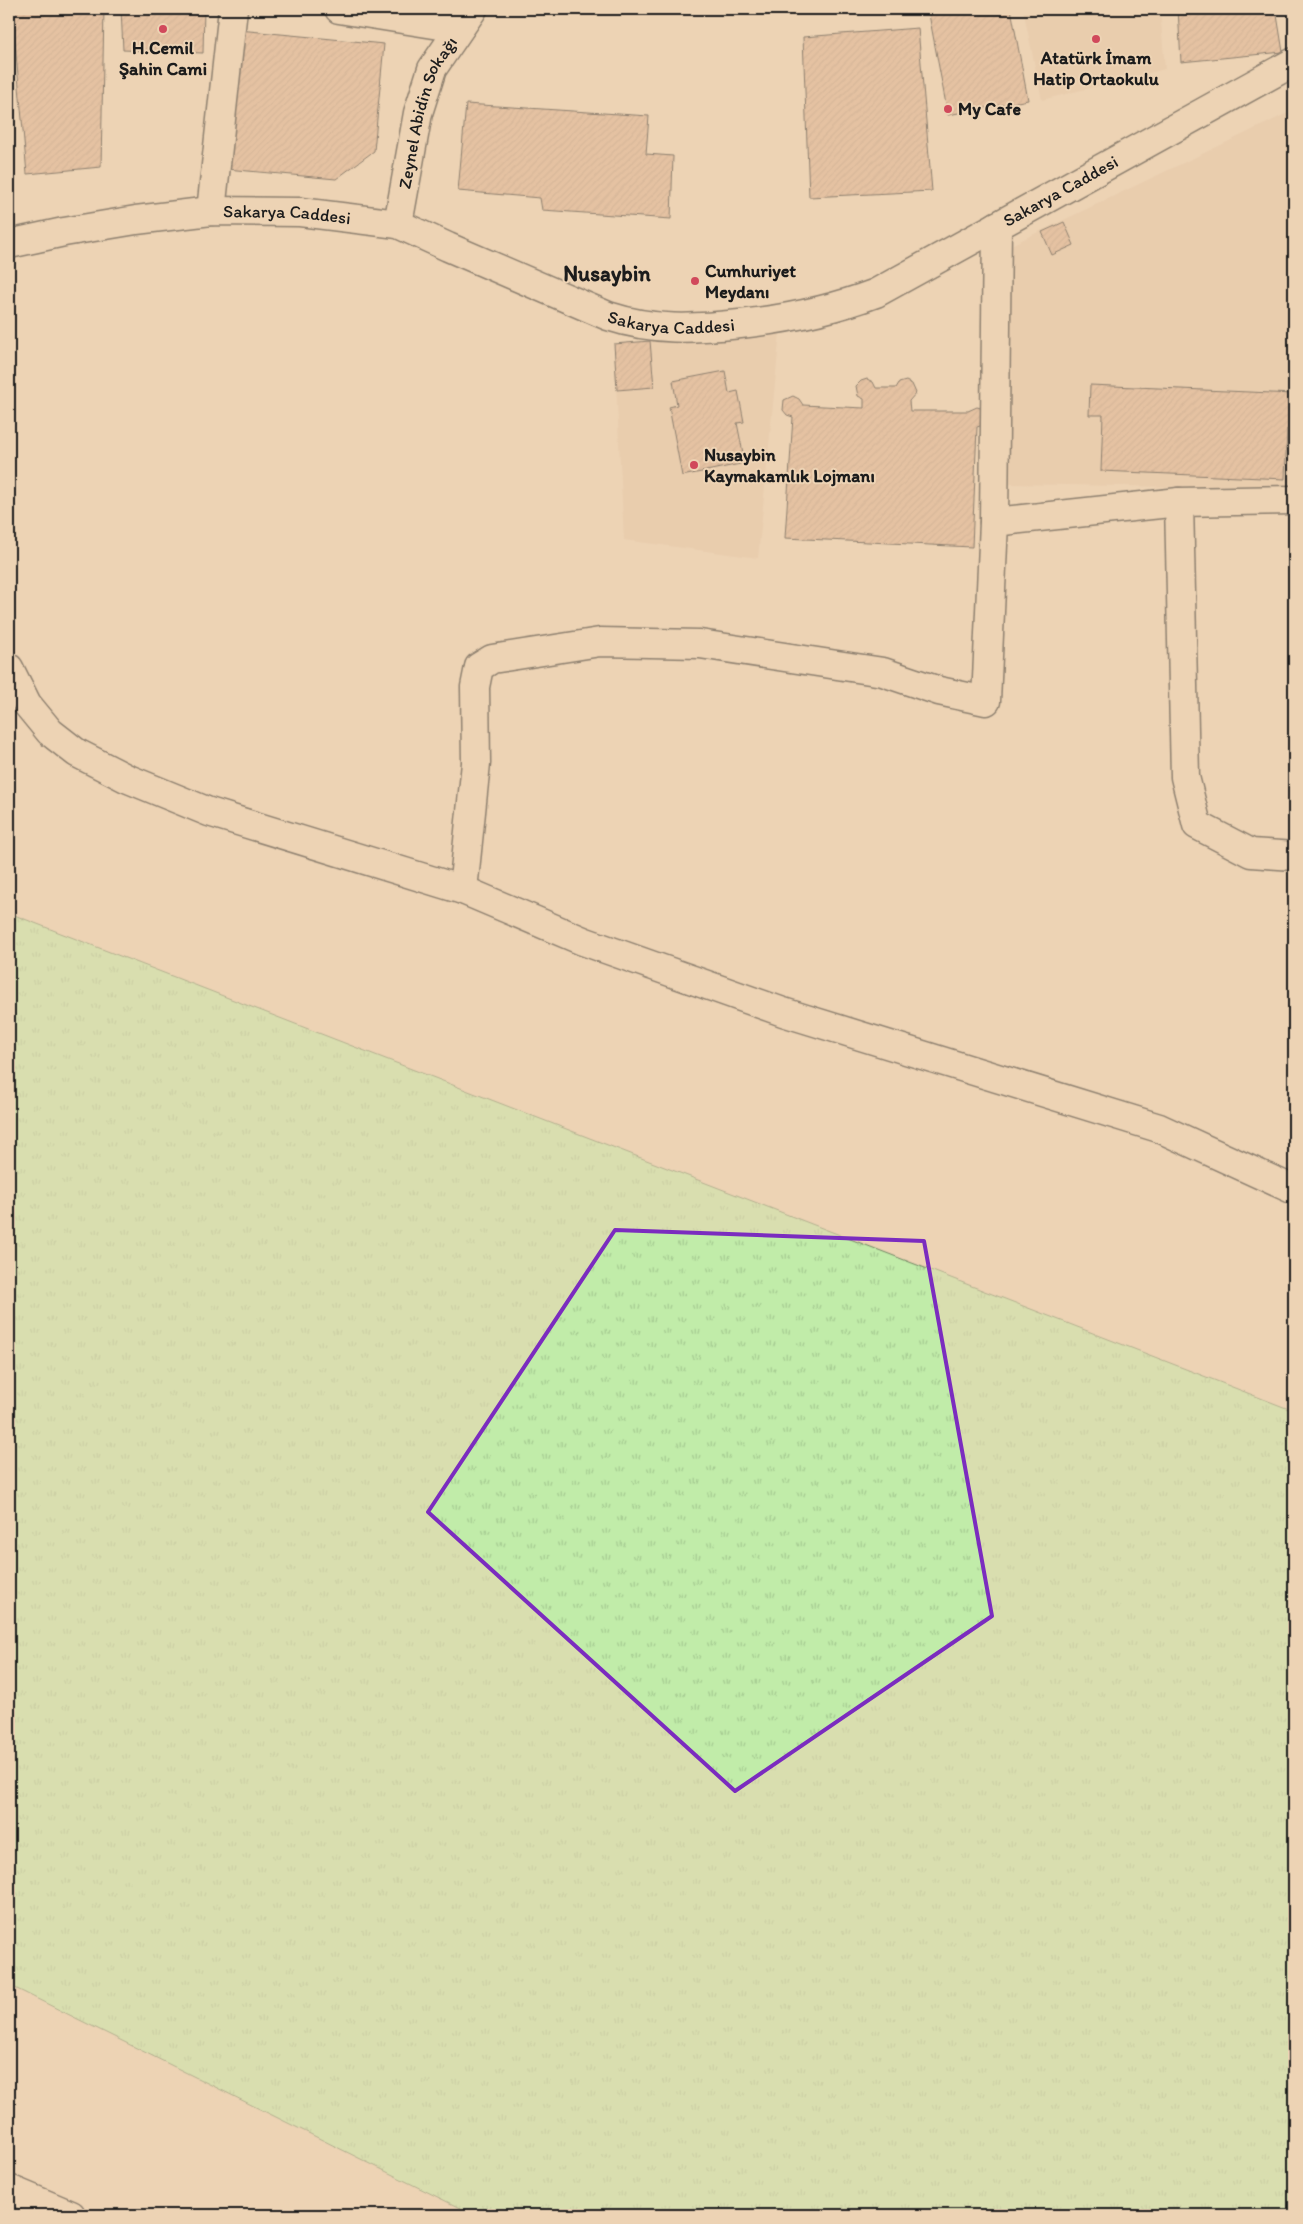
<svg xmlns="http://www.w3.org/2000/svg" width="1303" height="2224" font-family="Itim,sans-serif">
<defs>
<pattern id="grass-tufts" width="24" height="20" patternUnits="userSpaceOnUse" patternTransform="scale(1.25)"><rect width="24" height="20" fill="#c1eca9"/><path d="M3 7l-1-3M5 7V3M7 7l1-3M15 17l-1-3M17 17v-4M19 17l1-3" fill="none" stroke="#a5ca91"/></pattern>
<pattern id="building-hatch" width="6" height="6" patternUnits="userSpaceOnUse" patternTransform="scale(1.25)"><rect width="6" height="6" fill="#dbad8c"/><path d="M-1 1l2-2M0 6l6-6M5 7l2-2" fill="none" stroke="#bb9478"/></pattern>
</defs>
<rect width="100%" height="100%" fill="#edd3b4"/>
<filter id="ink" filterUnits="userSpaceOnUse"><feTurbulence type="fractalNoise" baseFrequency=".02" numOctaves="2"/><feDisplacementMap in="SourceGraphic" scale="10" xChannelSelector="R" yChannelSelector="G"/><feConvolveMatrix kernelMatrix="1 2 1 2 8 2 1 2 1" color-interpolation-filters="sRGB"/></filter>
<g filter="url(#ink)">
<!-- built -->
<g fill="#e4c5a5">
<polygon points="848,9 883,9 848,15"/>
<polygon points="1023,9 1160,9 1165,69 1042,100"/>
<polygon points="1294,110 1294,489 1006,484 1009,246"/>
<polygon points="780,332 758,558 624,540 614,344"/>
</g>
<!-- grass -->
<polygon fill="url(#grass-tufts)" stroke="#6e8462" points="9,913 1294,1411 1294,2215 474,2215 9,1985"/>
<!-- building -->
<g fill="url(#building-hatch)" stroke="#1c1c1c">
<polygon points="48,9 104,9 101,167 27,174 12,10"/>
<polygon points="121,9 204,9 203,53 123,50"/>
<polygon points="928,9 1011,9 1028,100 948,115"/>
<polygon points="1178,9 1276,9 1283,52 1181,62"/>
<polygon points="918,28 932,191 809,197 803,37"/>
<polygon points="239,30 384,44 374,151 336,179 226,169"/>
<polygon points="466,104 649,116 646,154 673,156 671,219 542,210 540,198 458,191"/>
<polygon points="1064,222 1074,245 1052,255 1042,232"/>
<polygon points="650,341 654,387 617,390 614,344"/>
<polygon points="725,371 729,393 738,391 744,422 737,423 745,463 682,476 669,407 677,405 673,381"/>
<polygon points="867,379 873,382 876,388 896,388 899,383 906,381 912,384 916,393 909,401 910,411 968,411 977,407 984,409 983,425 977,427 972,547 785,538 793,417 787,415 783,410 784,400 793,396 799,399 803,405 864,408 864,399 858,396 856,386 861,381"/>
<polygon points="1090,385 1294,394 1294,429 1287,429 1285,479 1101,471 1103,415 1089,415"/>
</g>
<g fill="none" stroke-linecap="round" stroke-linejoin="round">
<!-- minor casing -->
<g stroke="#1c1c1c" stroke-width="31">
<g id="minor">
<polyline points="339,9 459,28"/>
<polyline points="211,211 233,9"/>
<path id="s1" d="M 398,224 L 418,113 L 432,69 L 473,9"/>
<path id="s2" d="M 9,244 L 64,232 L 136,220 L 211,211 L 300,212 L 398,224 L 448,247 L 608,316 C 654,331 693,329 740,324 C 788,319 831,310 876,293 L 1294,62"/>
<polyline points="1179,502 1185,777 1197,825 1251,853 1294,856"/>
<polyline points="994,522 1179,502 1294,500"/>
<polyline points="9,668 27,704 50,732 77,753 126,778 209,812 463,890 583,941 783,1012 1159,1128 1294,1190"/>
<polyline points="463,890 476,763 475,687 479,667 492,659 600,642 700,644 883,672 939,691 986,701 994,522 997,226"/>
<polyline points="9,2189 71,2215"/>
</g>
</g>
<!-- minor -->
<use href="#minor" stroke="#edd3b4" stroke-width="28"/>
</g>
</g>
<!-- marked area -->
<path d="M0 0H1303V2224H0ZM 615,1230 L 924,1241 L 992,1616 L 735,1791 L 428,1512 Z" fill="#edd3b4" fill-opacity=".55" fill-rule="evenodd"/>
<path fill="none" stroke="#7b2cbf" stroke-width="4" stroke-linejoin="round" d="M 615,1230 L 924,1241 L 992,1616 L 735,1791 L 428,1512 Z"/>
<!-- markers -->
<g fill="#d1495b" stroke="#edd3b4" stroke-width="2">
<circle cx="163" cy="29" r="5"/>
<circle cx="1096" cy="39" r="5"/>
<circle cx="948" cy="109" r="5"/>
<circle cx="695" cy="281" r="5"/>
<circle cx="694" cy="465" r="5"/>
</g>
<g text-anchor="middle" dominant-baseline="central" stroke-width="4" stroke-linejoin="round" paint-order="stroke">
<!-- poi labels -->
<g font-size="18" font-weight="bold" fill="#1c1c1c" stroke="#edd3b4" text-anchor="start">
<text x="163" y="48" text-anchor="middle">H.Cemil<tspan x="163" dy="21">Şahin Cami</tspan></text>
<text x="1096" y="58" text-anchor="middle">Atatürk İmam<tspan x="1096" dy="21">Hatip Ortaokulu</tspan></text>
<text x="958" y="109">My Cafe</text>
<text x="705" y="271">Cumhuriyet<tspan x="705" dy="21">Meydanı</tspan></text>
<text x="704" y="455">Nusaybin<tspan x="704" dy="21">Kaymakamlık Lojmanı</tspan></text>
</g>
<!-- street labels -->
<g font-size="18" fill="#1c1c1c" stroke="#edd3b4">
<text stroke="none"><textPath href="#s1" startOffset="116">Zeynel Abidin Sokağı</textPath></text>
<text stroke="none"><textPath href="#s2" startOffset="1106">Sakarya Caddesi</textPath></text>
<text stroke="none"><textPath href="#s2" startOffset="281">Sakarya Caddesi</textPath></text>
<text stroke="none"><textPath href="#s2" startOffset="686">Sakarya Caddesi</textPath></text>
</g>
<!-- district labels -->
<g font-size="22" font-weight="bold" fill="#1c1c1c" stroke="#edd3b4">
<text x="607" y="273">Nusaybin</text>
</g>
</g>
<!-- margin -->
<rect width="1303" height="2224" fill="none" stroke="#edd3b4" stroke-width="30"/>
<rect x="15" y="15" width="1273" height="2194" fill="none" stroke="#1c1c1c" stroke-width="2" filter="url(#ink)"/>
</svg>
